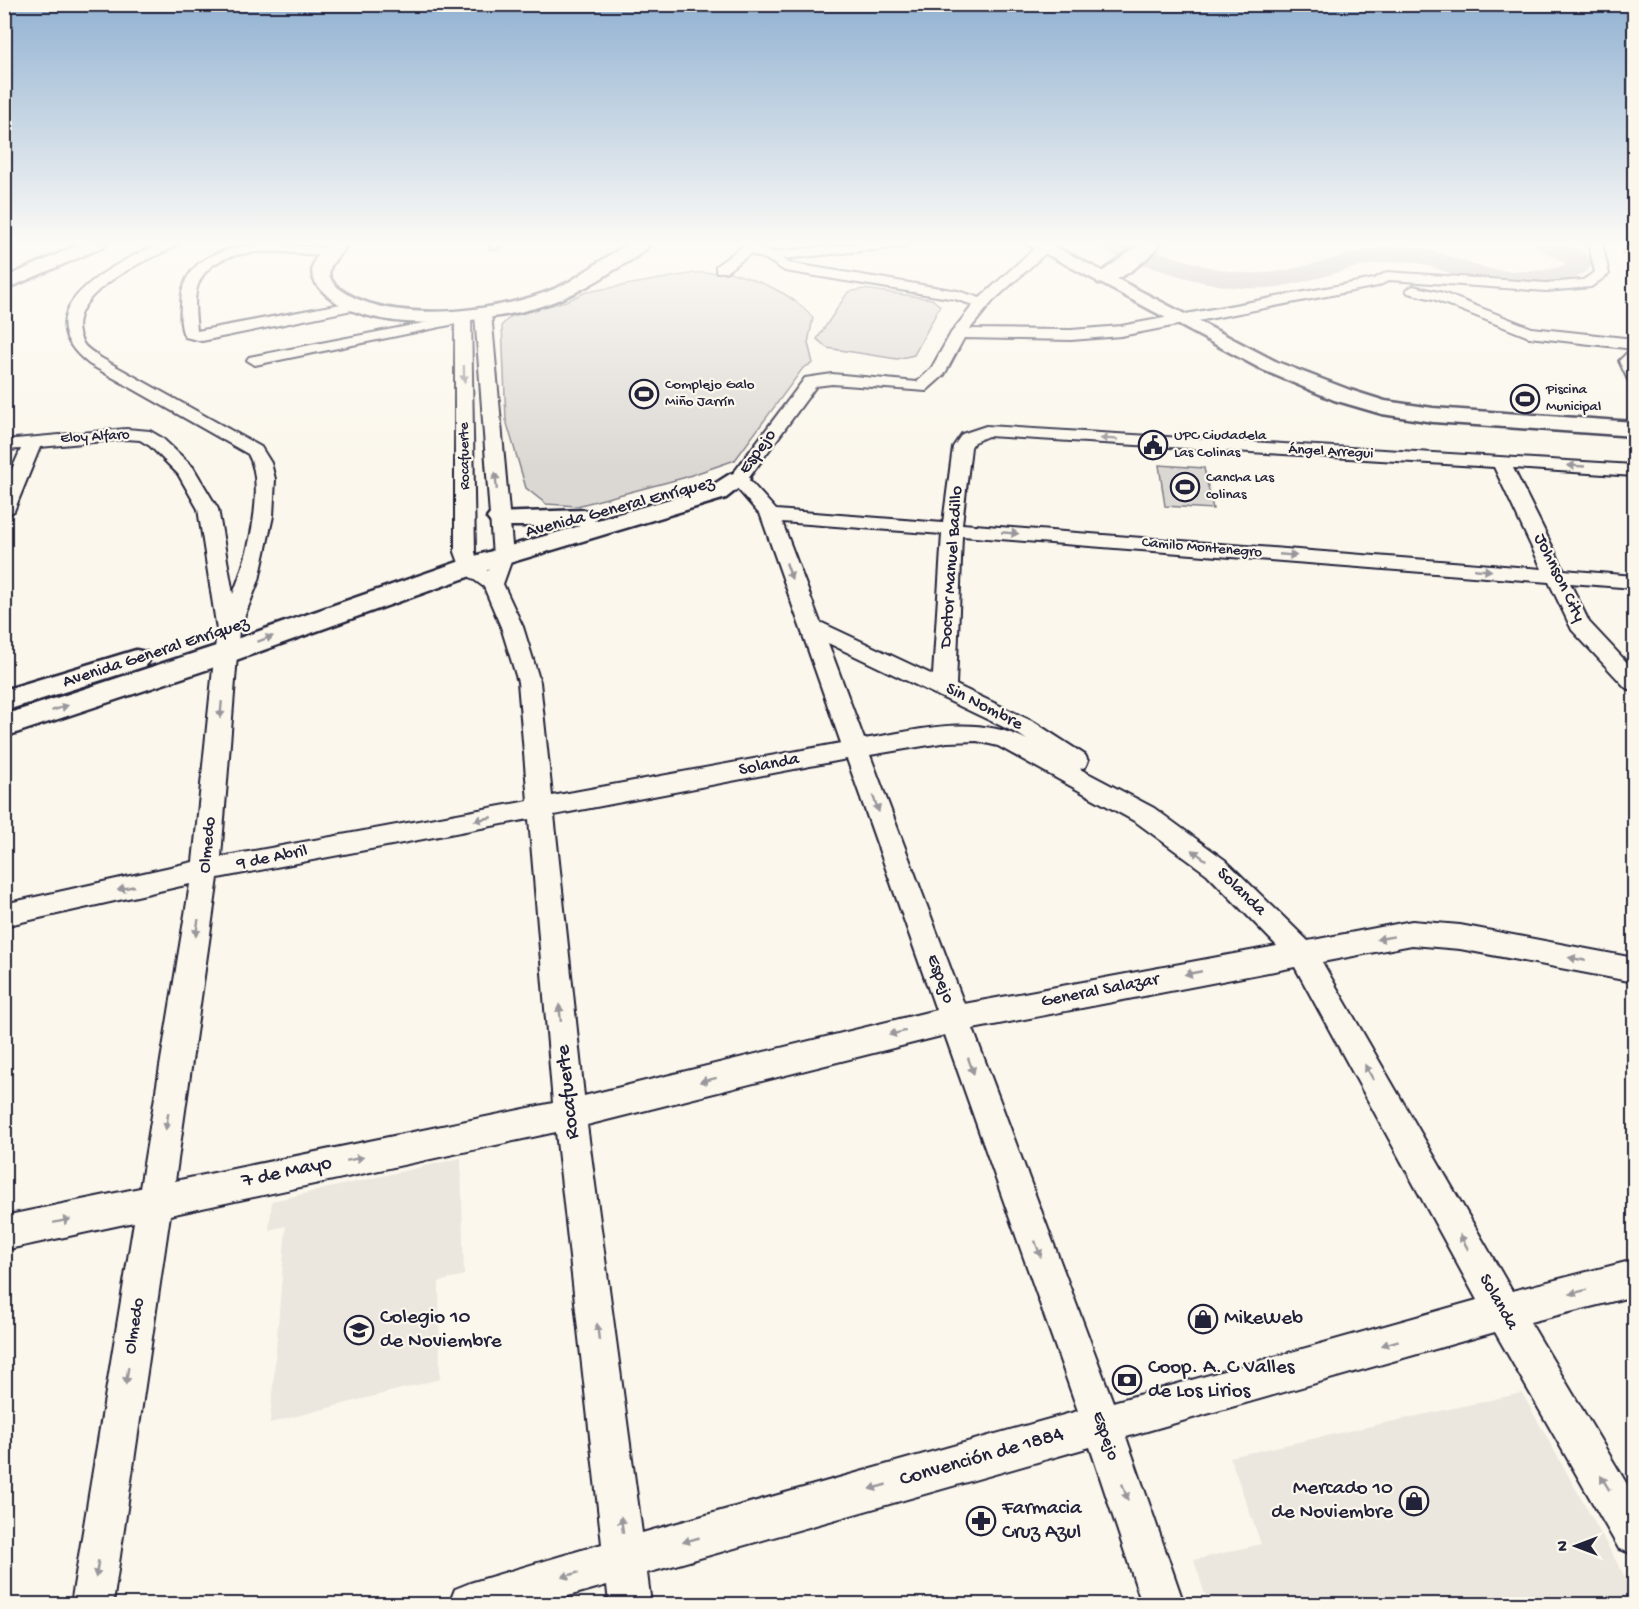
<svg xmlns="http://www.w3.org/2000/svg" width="1639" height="1609" font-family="'Gochi Hand',sans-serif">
<rect width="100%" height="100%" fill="#fbf7ec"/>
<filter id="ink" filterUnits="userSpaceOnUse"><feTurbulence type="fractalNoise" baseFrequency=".0167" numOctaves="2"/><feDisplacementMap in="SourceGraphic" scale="12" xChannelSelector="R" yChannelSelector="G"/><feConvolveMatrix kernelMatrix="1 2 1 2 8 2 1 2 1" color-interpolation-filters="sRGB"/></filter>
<g filter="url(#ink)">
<!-- built -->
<g fill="#ebe7df">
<polygon points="461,1158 464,1275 439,1282 440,1379 270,1423 286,1226 269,1230 272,1201"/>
<polygon points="1522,1393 1634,1593 1634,1604 1208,1604 1194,1560 1261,1544 1230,1457"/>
</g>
<!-- green -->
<g fill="#dbd8d3" stroke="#7e7d87" stroke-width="1.5">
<path d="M 729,272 C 758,280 794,294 813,318 L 808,343 L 813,363 L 803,368 L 735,460 L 683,478 L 577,506 L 546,504 L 526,488 L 506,420 L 502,325 L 510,317 L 566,301 L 586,292 L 695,273 Z"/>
<polygon points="864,289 932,299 940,306 914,355 897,359 827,348 817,339 848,292"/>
<polygon points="1159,465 1204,468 1213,509 1165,506"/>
</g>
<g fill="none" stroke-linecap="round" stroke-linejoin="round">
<!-- river -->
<path fill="#b1aeb0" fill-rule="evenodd" d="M 1098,243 C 1108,243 1120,241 1130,243 C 1169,253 1204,270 1245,273 C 1301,277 1354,243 1411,247 C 1436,249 1457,261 1481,267 C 1501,272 1549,274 1566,264 L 1538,248 L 1534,243 C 1558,243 1578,242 1593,264 C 1572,294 1500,288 1468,279 C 1446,274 1425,261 1402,261 C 1359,262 1319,281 1277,287 C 1234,293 1187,279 1147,266 C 1132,261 1107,256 1098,243 Z"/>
<!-- street casing -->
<g stroke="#22223b" stroke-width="4">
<g id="street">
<path d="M 160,243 L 178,243 C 170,251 156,255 146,260 C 119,274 61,305 83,343 C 86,349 95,353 101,358 L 261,447 L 271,463 L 275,479 L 273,516 L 259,580 L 239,630 L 221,857 L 528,801 L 518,682 L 501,627 L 484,587 L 462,571 L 455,552 L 455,324 L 255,365 L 247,360 L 249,357 L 439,320 L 458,312 L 468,312 L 471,315 L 475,552 L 478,564 L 488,571 L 493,556 L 475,313 L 483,308 L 491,313 L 513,556 L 503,584 L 523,627 L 540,682 L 552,796 L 841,743 L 761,516 L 729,479 L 805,378 L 832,374 L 917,382 L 931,369 L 951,333 L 973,305 L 955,299 L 785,271 L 766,259 L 750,254 L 726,272 L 716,272 L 716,266 L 747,243 L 763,243 L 758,248 L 772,252 L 861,243 L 909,243 L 902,247 L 783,259 L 789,263 L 958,291 L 980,298 L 1039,244 L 1049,244 L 1049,250 L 993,301 L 970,329 L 1071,330 L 1121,326 L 1374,279 L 1387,272 L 1546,283 L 1583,280 L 1595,272 L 1588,243 L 1602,243 L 1609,274 L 1591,287 L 1546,291 L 1390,280 L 1378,286 L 1121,336 L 1071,340 L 964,338 L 944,375 L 926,391 L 832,384 L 816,386 L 748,479 L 776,510 L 943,523 L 953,447 L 962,434 L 986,426 L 1634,465 L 1634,476 L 1513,468 L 1564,570 L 1634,576 L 1634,588 L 1570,583 L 1589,622 L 1634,670 L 1634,691 L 1626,688 L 1572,630 L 1549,582 L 962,536 L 956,685 L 1034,722 L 1085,755 L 1088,761 L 1085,767 L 1080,769 L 1154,808 L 1225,860 L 1308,941 L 1412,921 L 1460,925 L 1634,958 L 1634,982 L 1460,949 L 1412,945 L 1322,962 L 1512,1291 L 1634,1260 L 1634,1296 L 1530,1322 L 1634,1496 L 1634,1554 L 1619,1549 L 1495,1332 L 1126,1437 L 1184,1604 L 1142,1604 L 1090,1447 L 647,1573 L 651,1604 L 609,1604 L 607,1585 L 540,1604 L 449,1604 L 455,1589 L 470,1583 L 602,1544 L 556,1132 L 170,1215 L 113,1604 L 71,1604 L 134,1222 L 4,1250 L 4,1216 L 140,1188 L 190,884 L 4,926 L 4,904 L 193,862 L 217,630 L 198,509 L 178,474 L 150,446 L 140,440 L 126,439 L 40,447 L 14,511 L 4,517 L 4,487 L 21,449 L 4,450 L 4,440 L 126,429 L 150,431 L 162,438 L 193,467 L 218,509 L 233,594 C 247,560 267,487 248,454 L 89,364 C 20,310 113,264 160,243 ZM 988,436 L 1494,467 L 1542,569 L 962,524 L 971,447 L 974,442 ZM 782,522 L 942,534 L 933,675 L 820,622 ZM 828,643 L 1018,734 L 1027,740 C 976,713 918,730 864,739 ZM 977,741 L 998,746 L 1136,822 L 1207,874 L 1277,946 L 964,1004 L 870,755 L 947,742 ZM 847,759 L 936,1010 L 584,1096 L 554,815 ZM 529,819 L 553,1103 L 175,1181 L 218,878 ZM 1295,967 L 1477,1300 L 1113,1402 L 973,1029 ZM 945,1035 L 1078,1411 L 642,1533 L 587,1125 Z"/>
<polygon points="490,243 504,243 495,249 490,248"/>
<path d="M 271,244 L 328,248 L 335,252 L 328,256 C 289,253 211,239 197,288 C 193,302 196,317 197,331 L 357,301 L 364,305 L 357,309 L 202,341 L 185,337 C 180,329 180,315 181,305 C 181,254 230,246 271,244 Z"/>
<polygon points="1634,246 1634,260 1623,252"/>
<polygon points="1413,286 1443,293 1532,328 1634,339 1634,349 1529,337 1433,299 1408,293 1406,290"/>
<polygon points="1634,350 1634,382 1628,380 1619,361 1628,352"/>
</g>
</g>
<!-- secondary casing -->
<g stroke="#22223b" stroke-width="5">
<g id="secondary">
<polygon points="738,472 746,474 750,479 726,498 496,567 236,660 4,737 4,715 216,646 478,555 580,526 500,526 491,523 487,518 491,513 584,510 593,513 597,518 594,521 708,488 730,474"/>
<polygon points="136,650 146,652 150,659 146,666 4,711 4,690"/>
</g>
</g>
<!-- primary casing -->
<g stroke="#22223b" stroke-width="5">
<path id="primary" d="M 1141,243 L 1161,243 C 1151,257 1116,287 1098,283 L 1096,279 L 1098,275 Z"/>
</g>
<!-- highway casing -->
<g stroke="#22223b" stroke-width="5">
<g id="highway">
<polygon points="83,243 106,243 103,247 4,290 4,278"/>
<path d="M 329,243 L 349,243 C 337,260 313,273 346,293 C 400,326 513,311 567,283 C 582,275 621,245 633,243 C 638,242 645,243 651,243 C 643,254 626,263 614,270 C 580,293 545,308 505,315 C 450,325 356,333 318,286 C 305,270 316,254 329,243 Z"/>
<polygon points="1026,243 1048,243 1277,362 1350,390 1385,401 1433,408 1634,422 1634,436 1433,422 1382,414 1334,400 1263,370"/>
</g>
</g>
<!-- street -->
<use href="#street" fill="#fbf7ec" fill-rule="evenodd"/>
<!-- secondary -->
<use href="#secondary" fill="#fbf7ec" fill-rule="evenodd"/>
<!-- primary -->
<use href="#primary" fill="#fbf7ec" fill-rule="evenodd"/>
<!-- highway -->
<use href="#highway" fill="#fbf7ec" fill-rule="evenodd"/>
</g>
<!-- one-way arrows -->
<defs><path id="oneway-solid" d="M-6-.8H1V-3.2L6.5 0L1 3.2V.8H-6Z" transform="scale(1.5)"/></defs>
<g fill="#99979c">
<use href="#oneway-solid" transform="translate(464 374) rotate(89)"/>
<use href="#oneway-solid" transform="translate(1109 439) rotate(-177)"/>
<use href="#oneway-solid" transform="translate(1576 466) rotate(-177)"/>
<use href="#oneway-solid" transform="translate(496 481) rotate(-95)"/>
<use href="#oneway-solid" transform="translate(1010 533) rotate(5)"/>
<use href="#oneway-solid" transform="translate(1288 555) rotate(5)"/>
<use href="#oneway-solid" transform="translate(1483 570) rotate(5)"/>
<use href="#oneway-solid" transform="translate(789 571) rotate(71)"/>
<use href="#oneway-solid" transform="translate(265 639) rotate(-20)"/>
<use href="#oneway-solid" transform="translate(60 708) rotate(-18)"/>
<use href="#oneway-solid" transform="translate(221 710) rotate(95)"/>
<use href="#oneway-solid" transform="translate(876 804) rotate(70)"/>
<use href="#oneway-solid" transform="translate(483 819) rotate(169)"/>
<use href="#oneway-solid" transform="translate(1199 855) rotate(-144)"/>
<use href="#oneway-solid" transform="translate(126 888) rotate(167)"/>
<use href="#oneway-solid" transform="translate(197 928) rotate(99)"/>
<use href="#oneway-solid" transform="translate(1385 938) rotate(170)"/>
<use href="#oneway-solid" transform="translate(1577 959) rotate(-169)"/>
<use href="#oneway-solid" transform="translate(1193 973) rotate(169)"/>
<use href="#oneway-solid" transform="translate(560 1013) rotate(-96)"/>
<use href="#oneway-solid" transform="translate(897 1033) rotate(166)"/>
<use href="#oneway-solid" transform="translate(971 1066) rotate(70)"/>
<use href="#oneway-solid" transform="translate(1369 1072) rotate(-119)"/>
<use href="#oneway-solid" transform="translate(708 1080) rotate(166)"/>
<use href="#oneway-solid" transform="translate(167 1121) rotate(99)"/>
<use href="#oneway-solid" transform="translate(355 1159) rotate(-12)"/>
<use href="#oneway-solid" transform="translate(62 1221) rotate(-12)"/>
<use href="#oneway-solid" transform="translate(1464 1242) rotate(-119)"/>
<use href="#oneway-solid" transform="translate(1038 1249) rotate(70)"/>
<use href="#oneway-solid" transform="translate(1578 1292) rotate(166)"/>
<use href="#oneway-solid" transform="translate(598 1332) rotate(-97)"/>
<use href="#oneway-solid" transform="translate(1390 1343) rotate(164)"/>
<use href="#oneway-solid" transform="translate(127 1376) rotate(99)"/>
<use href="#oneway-solid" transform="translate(1605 1483) rotate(-121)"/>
<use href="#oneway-solid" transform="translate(878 1487) rotate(164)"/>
<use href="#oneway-solid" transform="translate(1125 1492) rotate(71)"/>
<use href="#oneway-solid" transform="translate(622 1525) rotate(-97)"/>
<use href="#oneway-solid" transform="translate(691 1540) rotate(164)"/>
<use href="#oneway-solid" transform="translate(97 1569) rotate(99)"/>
<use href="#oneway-solid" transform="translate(570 1575) rotate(163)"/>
</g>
</g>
<!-- sky -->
<linearGradient id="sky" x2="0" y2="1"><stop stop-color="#92b2d2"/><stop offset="0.52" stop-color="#fdfbf6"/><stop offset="1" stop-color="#fdfbf6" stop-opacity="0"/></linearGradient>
<rect width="1639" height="468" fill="url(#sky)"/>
<!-- icons -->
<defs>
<g id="stadium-ring" transform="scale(1.5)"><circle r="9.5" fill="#fbf7ec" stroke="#22223b" stroke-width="1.5"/><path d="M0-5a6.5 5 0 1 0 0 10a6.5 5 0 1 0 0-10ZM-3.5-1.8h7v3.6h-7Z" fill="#22223b"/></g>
<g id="civic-ring" transform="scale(1.5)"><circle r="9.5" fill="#fbf7ec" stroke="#22223b" stroke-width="1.5"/><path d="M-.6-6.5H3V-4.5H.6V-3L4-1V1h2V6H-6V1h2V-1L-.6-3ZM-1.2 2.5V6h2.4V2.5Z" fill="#22223b"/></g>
<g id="shop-ring" transform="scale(1.5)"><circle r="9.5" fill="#fbf7ec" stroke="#22223b" stroke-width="1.5"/><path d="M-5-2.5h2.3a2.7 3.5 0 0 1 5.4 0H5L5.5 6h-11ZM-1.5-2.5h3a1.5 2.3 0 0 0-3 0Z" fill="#22223b"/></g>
<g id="school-ring" transform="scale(1.5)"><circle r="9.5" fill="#fbf7ec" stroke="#22223b" stroke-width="1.5"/><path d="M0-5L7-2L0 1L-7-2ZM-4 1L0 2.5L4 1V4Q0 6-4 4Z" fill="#22223b"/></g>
<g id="bank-ring" transform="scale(1.5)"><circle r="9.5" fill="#fbf7ec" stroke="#22223b" stroke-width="1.5"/><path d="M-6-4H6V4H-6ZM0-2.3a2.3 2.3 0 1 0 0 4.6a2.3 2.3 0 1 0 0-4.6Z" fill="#22223b"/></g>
<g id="pharmacy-ring" transform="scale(1.5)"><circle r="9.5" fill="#fbf7ec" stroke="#22223b" stroke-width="1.5"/><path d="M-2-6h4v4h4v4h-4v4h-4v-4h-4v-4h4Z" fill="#22223b"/></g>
</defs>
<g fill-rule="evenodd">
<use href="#stadium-ring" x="644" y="394"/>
<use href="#stadium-ring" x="1525" y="399"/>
<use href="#civic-ring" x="1153" y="445"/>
<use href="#stadium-ring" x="1185" y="487"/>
<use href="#shop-ring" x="1203" y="1319"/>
<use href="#school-ring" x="359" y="1330"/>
<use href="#bank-ring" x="1127" y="1380"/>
<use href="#shop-ring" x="1414" y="1501"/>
<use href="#pharmacy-ring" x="981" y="1521"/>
</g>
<g text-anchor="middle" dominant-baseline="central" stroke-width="4.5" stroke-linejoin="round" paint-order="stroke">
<!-- far-poi labels -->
<g font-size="15" fill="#22223b" stroke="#fbf7ec" text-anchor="start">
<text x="665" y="385">Complejo Galo<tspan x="665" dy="17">Miño Jarrín</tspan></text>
<text x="1546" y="390">Piscina<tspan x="1546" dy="17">Municipal</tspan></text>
<text x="1174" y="436">UPC Ciudadela<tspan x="1174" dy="17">Las Colinas</tspan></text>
<text x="1206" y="478">Cancha Las<tspan x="1206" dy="17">colinas</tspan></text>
</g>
<!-- far-street labels -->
<g font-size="15" fill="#22223b" stroke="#fbf7ec">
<text transform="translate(95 437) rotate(-3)">Eloy Alfaro</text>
<text transform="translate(1331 452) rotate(3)">Ángel Arregui</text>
<text transform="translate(465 456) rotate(-91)">Rocafuerte</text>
<text transform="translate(1202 548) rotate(5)">Camilo Montenegro</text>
</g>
<!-- street labels -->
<g font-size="18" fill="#22223b" stroke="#fbf7ec">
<text transform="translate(758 452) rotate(-54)">Espejo</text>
<text transform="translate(620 508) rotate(-15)">Avenida General Enríquez</text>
<text transform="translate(952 567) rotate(-86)">Doctor Manuel Badillo</text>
<text transform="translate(1559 578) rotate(64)">Johnson City</text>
<text transform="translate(156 653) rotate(-18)">Avenida General Enríquez</text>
<text transform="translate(984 707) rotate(27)">Sin Nombre</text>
<text transform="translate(769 765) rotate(-11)">Solanda</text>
<text transform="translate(208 845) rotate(-84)">Olmedo</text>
<text transform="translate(272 858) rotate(-11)">9 de Abril</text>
<text transform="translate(1241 892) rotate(44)">Solanda</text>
<text transform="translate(940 979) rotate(70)">Espejo</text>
<text transform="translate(1100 991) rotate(-11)">General Salazar</text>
<text transform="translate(1498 1302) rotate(60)">Solanda</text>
<text transform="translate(135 1326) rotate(-81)">Olmedo</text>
<text transform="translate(1105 1436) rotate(71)">Espejo</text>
</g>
<!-- near-street labels -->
<g font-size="21" fill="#22223b" stroke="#fbf7ec">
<text transform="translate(569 1092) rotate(-96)">Rocafuerte</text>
<text transform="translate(287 1173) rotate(-12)">7 de Mayo</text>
<text transform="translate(982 1458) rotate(-16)">Convención de 1884</text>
</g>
<!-- near-poi labels -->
<g font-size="21" fill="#22223b" stroke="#fbf7ec" text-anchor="start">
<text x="380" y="1318">Colegio 10<tspan x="380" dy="24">de Noviembre</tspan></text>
<text x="1224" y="1319">MikeWeb</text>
<text x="1148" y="1368">Coop. A. C Valles<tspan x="1148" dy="24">de Los Lirios</tspan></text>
<text x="1393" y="1489" text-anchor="end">Mercado 10<tspan x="1393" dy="24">de Noviembre</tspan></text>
<text x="1002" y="1509">Farmacia<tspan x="1002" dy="24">Cruz Azul</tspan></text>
</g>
</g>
<!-- margin -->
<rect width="1639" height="1609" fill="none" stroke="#fbf7ec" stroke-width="24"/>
<rect x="12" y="12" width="1615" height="1585" fill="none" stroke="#22223b" stroke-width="2" filter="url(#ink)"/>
<!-- north arrow -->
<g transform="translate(1576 1546) rotate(270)" stroke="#fbf7ec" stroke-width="4.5" paint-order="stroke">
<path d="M0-4.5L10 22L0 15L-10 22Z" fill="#22223b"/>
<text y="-9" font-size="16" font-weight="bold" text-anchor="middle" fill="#22223b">N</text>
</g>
</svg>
